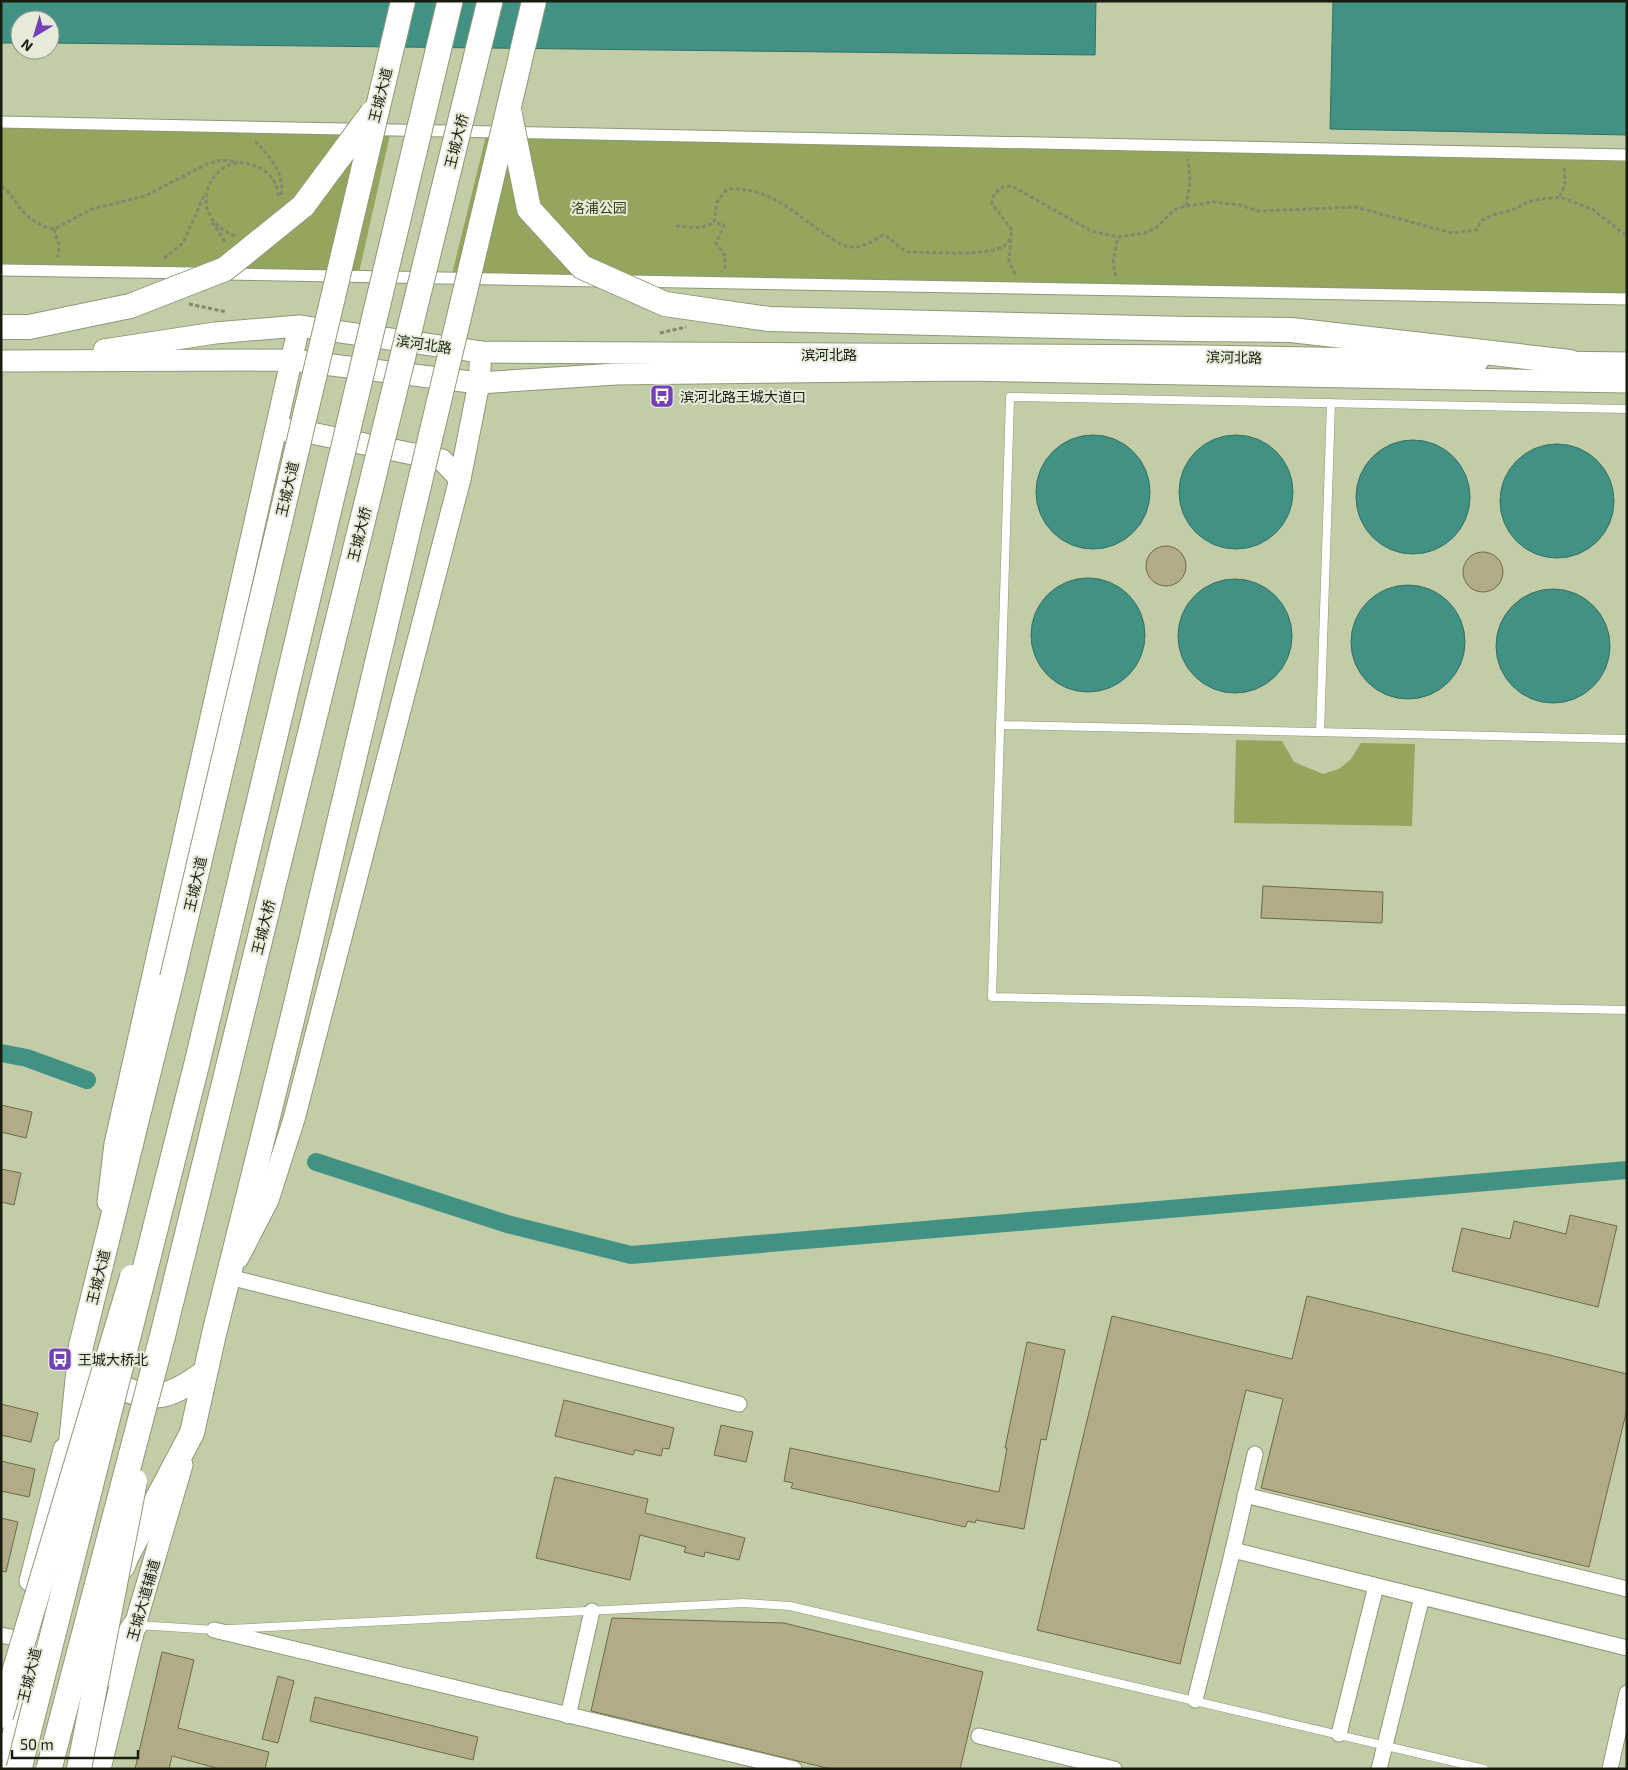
<svg xmlns="http://www.w3.org/2000/svg" width="1628" height="1770" font-family="'Exo 2','Noto Sans SC',sans-serif">
<rect width="100%" height="100%" fill="#c2cda8"/>
<!-- green -->
<g fill="#94a55e">
<polygon points="1,122 391,130 358,277 1,270"/>
<polygon points="487,132 1627,155 1627,299 451,278"/>
<polygon points="1236,740 1282,741 1294,762 1323,774 1339,769 1351,759 1361,743 1415,744 1412,826 1234,823"/>
</g>
<!-- water -->
<g fill="#419284" stroke="#356f61">
<polygon points="1,1 1096,1 1095,55 50,43 50,20 20,20 20,43 1,43"/>
<polygon points="1333,1 1627,1 1627,135 1330,129"/>
<circle cx="1236" cy="492" r="57"/>
<circle cx="1093" cy="492" r="57"/>
<circle cx="1413" cy="497" r="57"/>
<circle cx="1557" cy="501" r="57"/>
<circle cx="1088" cy="635" r="57"/>
<circle cx="1235" cy="636" r="57"/>
<circle cx="1408" cy="642" r="57"/>
<circle cx="1553" cy="646" r="57"/>
</g>
<g fill="none" stroke-linecap="round" stroke-linejoin="round">
<!-- canal -->
<g stroke="#419284" stroke-width="18">
<polyline points="1,1053 27,1058 87,1080"/>
<polyline points="316,1162 507,1224 631,1255 1627,1170"/>
</g>
</g>
<!-- building -->
<g fill="#b1ac87" stroke="#6e6946">
<circle cx="1166" cy="566" r="20"/>
<circle cx="1483" cy="572" r="20"/>
<polygon points="1263,886 1383,892 1382,923 1261,918"/>
<polygon points="1,1105 32,1112 26,1138 1,1132"/>
<polygon points="1,1169 21,1173 14,1205 1,1202"/>
<polygon points="1570,1215 1617,1226 1598,1307 1452,1271 1462,1228 1510,1239 1514,1221 1566,1234"/>
<polygon points="1307,1296 1627,1374 1627,1409 1589,1567 1261,1488 1283,1399 1246,1390 1180,1664 1037,1630 1112,1316 1292,1359"/>
<polygon points="1027,1342 1065,1350 1046,1440 1041,1439 1024,1529 976,1520 975,1523 968,1521 965,1527 791,1488 793,1483 784,1481 790,1448 999,1492 1007,1448 1005,1448"/>
<polygon points="564,1400 674,1428 669,1449 663,1448 661,1456 635,1450 633,1455 555,1436"/>
<polygon points="1,1404 38,1413 31,1442 1,1435"/>
<polygon points="721,1425 753,1432 746,1462 714,1455"/>
<polygon points="1,1461 35,1469 29,1497 1,1491"/>
<polygon points="555,1477 648,1499 645,1513 745,1538 739,1560 705,1552 704,1557 684,1552 686,1547 640,1535 630,1580 536,1558"/>
<polygon points="1,1518 18,1522 6,1572 1,1571"/>
<polygon points="612,1618 784,1623 983,1672 960,1769 831,1769 591,1711"/>
<polygon points="162,1652 194,1660 178,1728 269,1752 265,1769 220,1769 172,1756 169,1769 135,1769"/>
<polygon points="278,1676 294,1681 278,1743 262,1739"/>
<polygon points="315,1697 478,1737 473,1760 310,1721"/>
</g>
<g fill="none" stroke-linecap="round" stroke-linejoin="round">
<!-- service casing -->
<g stroke="#8e9875" stroke-width="9">
<g id="service">
<polyline points="1627,409 1010,397 992,997 1627,1010"/>
<polyline points="1000,725 1627,739"/>
<polyline points="1320,732 1331,403"/>
<polyline points="137,1625 215,1630"/>
<polyline points="229,1629 743,1603 790,1606 1484,1769"/>
</g>
</g>
<!-- pedestrian casing -->
<g stroke="#8e9875" stroke-width="13">
<g id="pedestrian">
<polyline points="1,122 1627,155"/>
<polyline points="1,270 195,273"/>
<polyline points="224,274 598,281"/>
<polyline points="629,281 1627,299"/>
</g>
</g>
<!-- minor casing -->
<g stroke="#8e9875" stroke-width="17">
<g id="minor">
<polyline points="229,1277 739,1404"/>
<polyline points="1245,1495 1627,1589"/>
<polyline points="1233,1550 1255,1454"/>
<polyline points="214,1630 794,1769"/>
<polyline points="1,1635 15,1638"/>
<polyline points="1195,1700 1233,1550 1627,1648"/>
<polyline points="568,1716 592,1611"/>
<polyline points="1339,1734 1376,1586"/>
<polyline points="979,1736 1114,1769"/>
<polyline points="1379,1769 1422,1597"/>
<polyline points="1610,1769 1627,1693"/>
</g>
</g>
<!-- secondary casing -->
<g stroke="#8e9875" stroke-width="23">
<g id="secondary">
<polyline points="104,350 215,333 299,326 481,352 1200,356 1478,361"/>
<polyline points="1,361 291,360 479,383 616,374 963,370 1627,382"/>
<polyline points="1553,362 1627,363"/>
<polyline points="286,431 292,429 442,460 460,479"/>
<polyline points="108,1202 115,1144 299,326"/>
<polyline points="238,1258 268,1200 294,1119 460,479 479,383 481,352"/>
<polyline points="30,1581 64,1449"/>
<polyline points="100,1769 135,1625 182,1465"/>
</g>
</g>
<!-- primary casing -->
<g stroke="#8e9875" stroke-width="26">
<g id="primary">
<polyline points="1189,329 1291,330 1570,362"/>
<path d="M 99,1374 C 104,1380 112,1383 119,1386 C 154,1405 176,1394 205,1372"/>
<polyline points="68,1472 81,1346 172,978"/>
<polyline points="123,1566 126,1558 192,1433 214,1334 295,1008"/>
<polyline points="95,1685 135,1625"/>
<polyline points="6,1769 53,1579"/>
</g>
</g>
<!-- path -->
<g stroke="#81896d" stroke-width="3" stroke-dasharray="4 2.5" stroke-linecap="butt">
<path d="M 255,141 C 271,158 285,173 281,198"/>
<path d="M 1,187 C 10,191 12,198 18,205 C 27,218 39,226 54,229 L 92,209 L 145,196 L 207,164 L 221,160 L 238,162"/>
<polyline points="1560,197 1565,183 1564,166"/>
<polyline points="1186,206 1190,182 1188,159"/>
<polyline points="212,222 226,243"/>
<path d="M 676,226 C 690,227 703,230 714,222"/>
<polyline points="54,229 59,245 58,257"/>
<path d="M 235,236 C 177,213 217,140 263,170 C 274,177 278,187 279,199"/>
<polyline points="1011,239 1009,261 1016,276"/>
<polyline points="164,258 183,243 205,193"/>
<path d="M 725,269 L 725,256 L 716,243 L 724,225 L 714,222 L 717,202 L 727,189 C 770,187 791,211 823,233 C 831,238 841,246 851,247 C 862,248 873,241 883,235 C 893,239 897,247 907,252 C 928,252 988,257 1004,246 C 1010,242 1011,236 1012,230 L 992,204 L 994,194 L 1003,187 L 1012,186 L 1091,231 L 1118,237 L 1145,233 L 1157,227 L 1174,210 L 1186,206 L 1213,202 L 1240,205 L 1259,211 L 1355,207 L 1452,233 L 1476,230 L 1482,220 L 1496,214 L 1515,209 L 1529,201 L 1560,197 L 1592,209 L 1627,236"/>
<polyline points="1116,276 1113,263 1118,237"/>
<polyline points="189,304 227,312"/>
<polyline points="660,333 686,327"/>
</g>
<!-- service -->
<use href="#service" stroke="#fff" stroke-width="8"/>
<!-- pedestrian -->
<use href="#pedestrian" stroke="#fff" stroke-width="11"/>
<!-- minor -->
<use href="#minor" stroke="#fff" stroke-width="15"/>
<!-- secondary -->
<use href="#secondary" stroke="#fff" stroke-width="21"/>
<!-- primary -->
<use href="#primary" stroke="#fff" stroke-width="24"/>
<!-- primary-bridge casing -->
<g stroke="#8e9875" stroke-width="26" stroke-linecap="butt">
<g id="primary-bridge">
<polyline points="510,115 529,209 582,267 665,304 769,319 1189,329"/>
<polyline points="1,327 29,327 130,306 225,269 303,206 372,113"/>
<polyline points="172,978 403,1"/>
<polyline points="295,1008 534,1"/>
<polyline points="1,1716 132,1277"/>
<polyline points="79,1769 135,1481"/>
</g>
</g>
<!-- trunk-bridge casing -->
<g stroke="#8e9875" stroke-width="27" stroke-linecap="butt">
<g id="trunk-bridge">
<polyline points="19,1769 197,1063 450,1"/>
<polyline points="49,1769 163,1334 490,1"/>
</g>
</g>
<!-- primary-bridge -->
<use href="#primary-bridge" stroke="#fff" stroke-width="24"/>
<!-- trunk-bridge -->
<use href="#trunk-bridge" stroke="#fff" stroke-width="25"/>
</g>
<!-- icons -->
<defs>
<g id="bus-square" transform="scale(1.25)"><rect x="-9" y="-9" width="18" height="18" rx="4" fill="#7540b7" stroke="#e5ebd8"/><path d="M-5-6H5V4H4V6H2V4H-2V6H-4V4H-5ZM-3.5-4V0h7V-4ZM-3.5 1.2v1.5H-2V1.2ZM2 1.2v1.5H3.5V1.2Z" fill="#fff"/></g>
</defs>
<g fill-rule="evenodd">
<use href="#bus-square" x="662" y="396"/>
<use href="#bus-square" x="60" y="1359"/>
</g>
<g text-anchor="middle" dominant-baseline="central" stroke-width="4" stroke-linejoin="round" paint-order="stroke">
<!-- street labels -->
<g font-size="14" fill="#181c0e" stroke="#e5ebd8">
<text transform="translate(380 95) rotate(-76)">王城大道</text>
<text transform="translate(456 141) rotate(-76)">王城大桥</text>
<text transform="translate(424 344) rotate(8)">滨河北路</text>
<text x="829" y="354">滨河北路</text>
<text transform="translate(1234 357) rotate(1)">滨河北路</text>
<text transform="translate(287 489) rotate(-77)">王城大道</text>
<text transform="translate(359 534) rotate(-76)">王城大桥</text>
<text transform="translate(195 884) rotate(-77)">王城大道</text>
<text transform="translate(263 927) rotate(-76)">王城大桥</text>
<text transform="translate(98 1277) rotate(-76)">王城大道</text>
<text transform="translate(143 1600) rotate(-74)">王城大道辅道</text>
<text transform="translate(29 1675) rotate(-76)">王城大道</text>
</g>
<!-- park labels -->
<g font-size="14" fill="#394317" stroke="#e5ebd8">
<text x="599" y="207">洛浦公园</text>
</g>
<!-- poi labels -->
<g font-size="14" fill="#181c0e" stroke="#e5ebd8" text-anchor="start">
<text x="680" y="396">滨河北路王城大道口</text>
<text x="78" y="1359">王城大桥北</text>
</g>
</g>
<!-- border -->
<rect width="1628" height="1770" fill="none" stroke="#181c0e" stroke-width="5"/>
<!-- north arrow -->
<g transform="translate(35 35) rotate(218)"><circle r="24" fill="#e5ebd8" stroke="#939887"/>
<path d="M0-4L9 19L0 12L-9 19Z" fill="#7540b7"/>
<text y="-8" font-size="14" font-weight="bold" text-anchor="middle" fill="#181c0e">N</text>
</g>
<!-- scale -->
<path d="M12 1750v8h126v-8" fill="none" stroke="#181c0e" stroke-width="2.5"/>
<text x="20" y="1750" font-size="15" fill="#181c0e" stroke="#e5ebd8" stroke-width="4" paint-order="stroke">50 m</text>
</svg>
